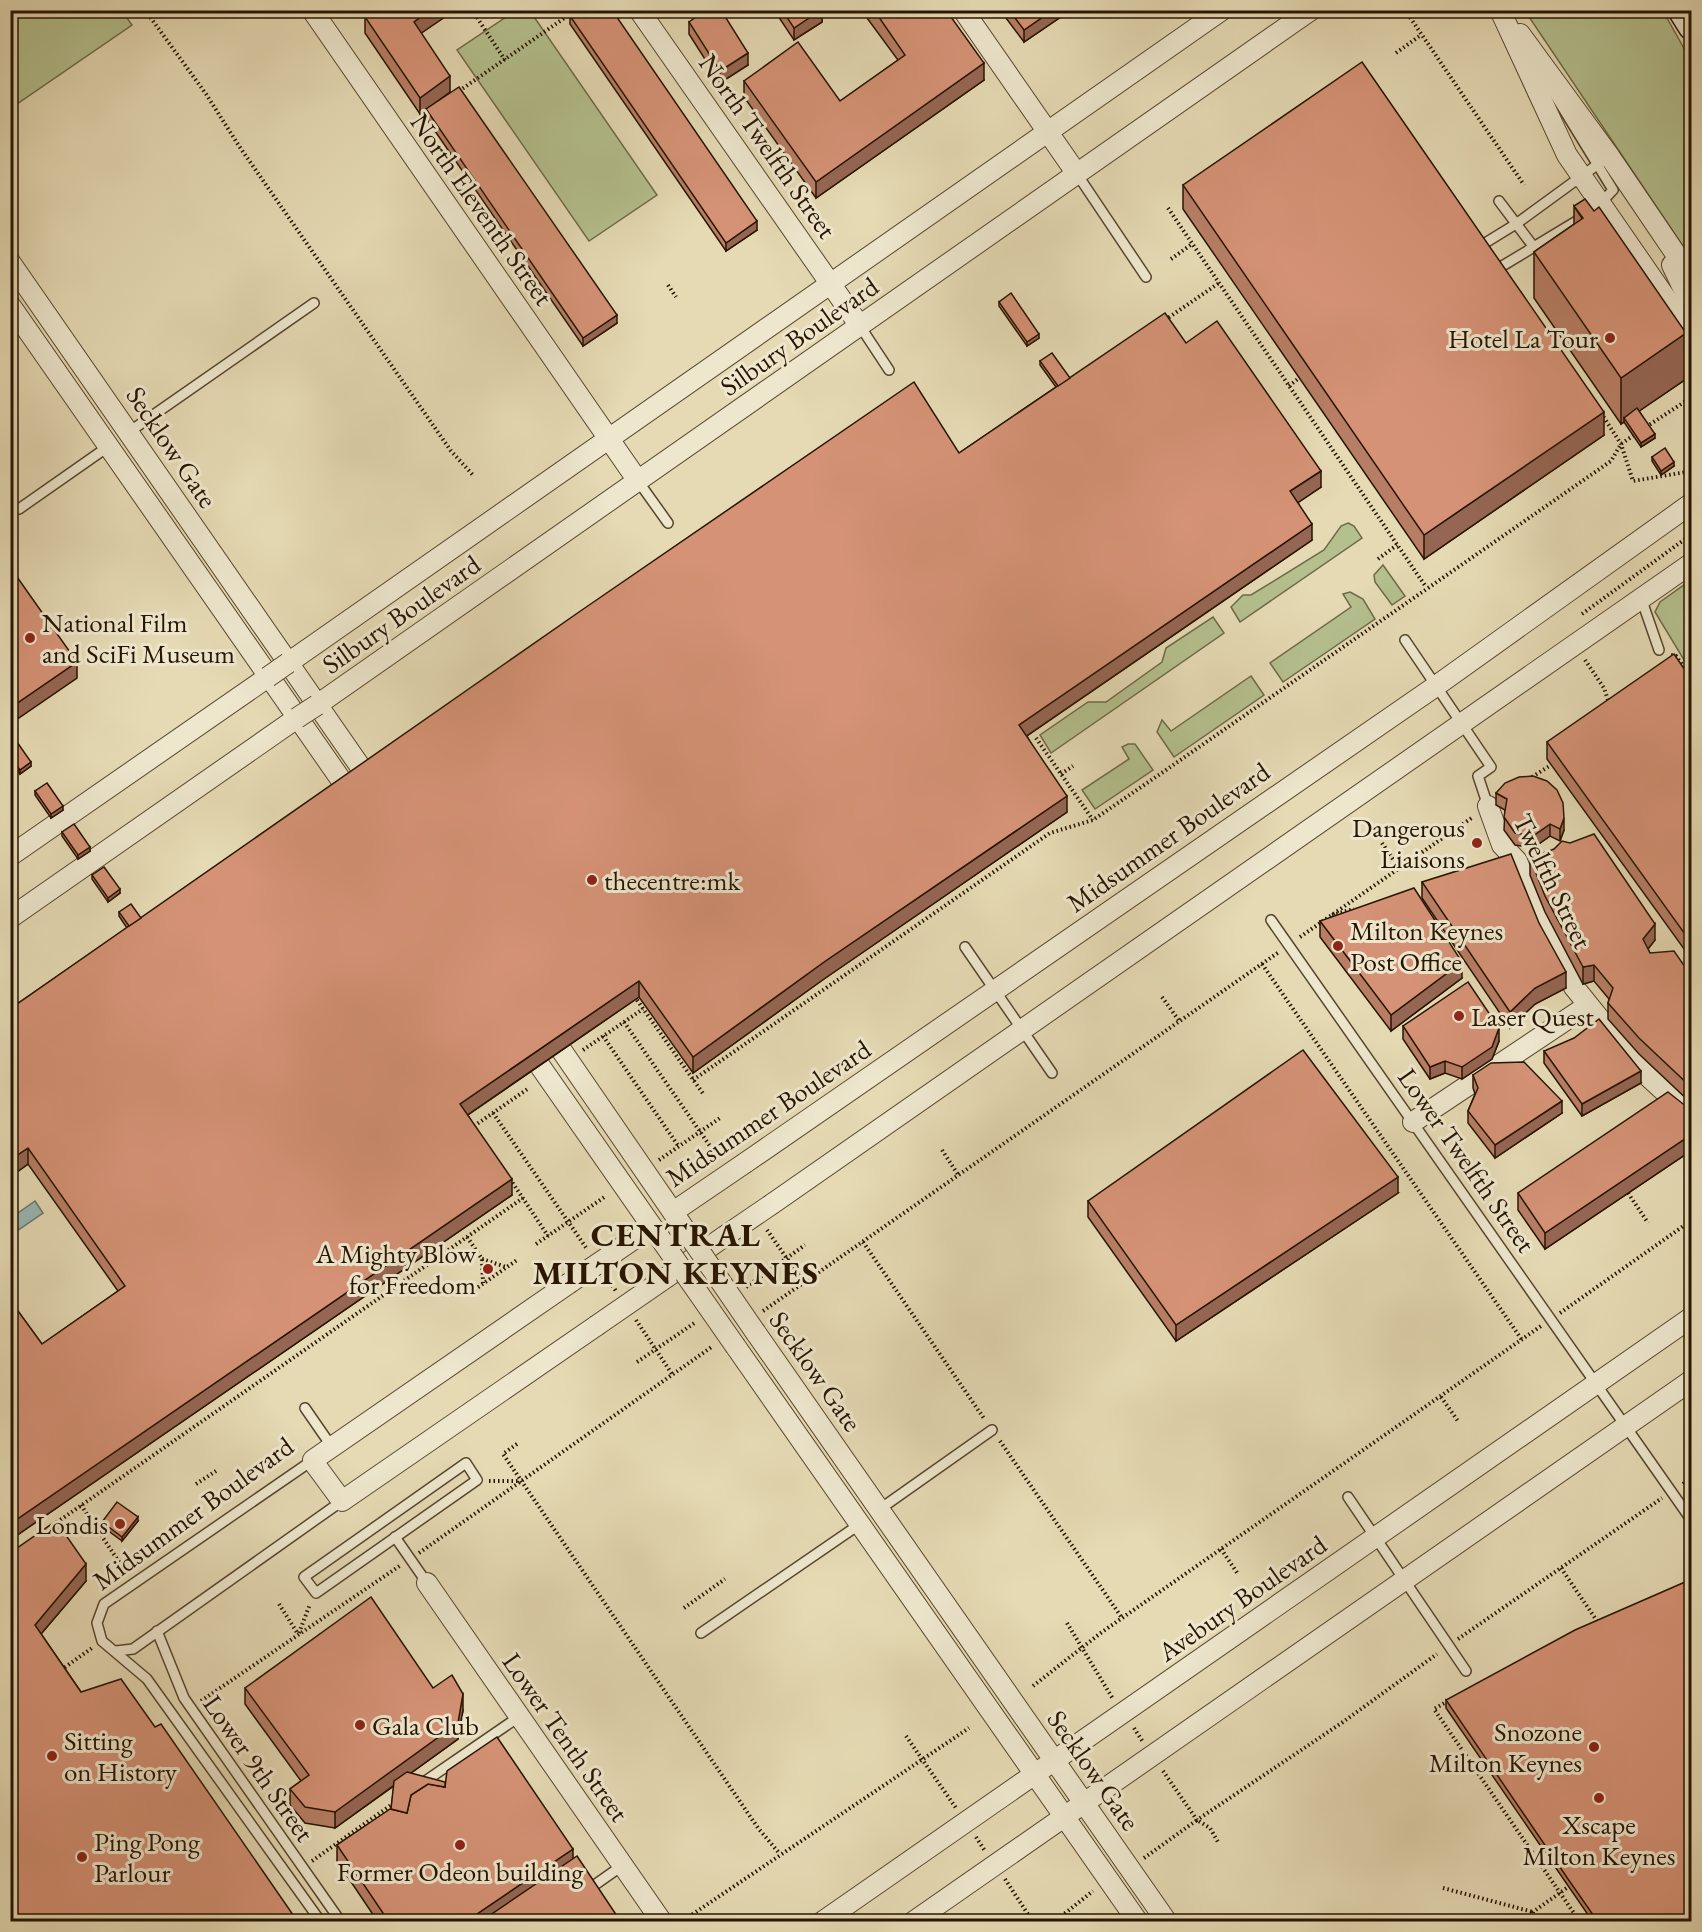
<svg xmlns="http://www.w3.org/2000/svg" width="1702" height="1932" font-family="'EB Garamond',serif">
<rect width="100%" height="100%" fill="#e5dab4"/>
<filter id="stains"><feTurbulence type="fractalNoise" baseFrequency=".00333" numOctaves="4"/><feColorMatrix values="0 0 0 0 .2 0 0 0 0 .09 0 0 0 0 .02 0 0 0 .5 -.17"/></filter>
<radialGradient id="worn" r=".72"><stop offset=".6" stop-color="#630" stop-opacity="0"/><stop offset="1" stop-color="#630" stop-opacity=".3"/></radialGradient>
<!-- green -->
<g fill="#b4c08e" stroke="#6e6a48" stroke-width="1.5">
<polygon points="10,11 122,11 132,25 11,108"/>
<polygon points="515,11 530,11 657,195 589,241 457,50"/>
<polygon points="1525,11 1663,11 1691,61 1691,258"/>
<polygon points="1348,523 1354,526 1362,538 1240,622 1231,607 1243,595 1251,595 1324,550 1341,526"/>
<polygon points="1383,565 1405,596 1392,605 1375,582 1374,575"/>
<polygon points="1691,580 1691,655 1684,660 1655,612 1660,602"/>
<polygon points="1350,592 1363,599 1375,619 1283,682 1270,663 1351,607 1343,594"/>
<polygon points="1213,617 1224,633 1051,753 1040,735 1088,702 1106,702 1162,662 1166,648"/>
<polygon points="1251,676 1264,695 1174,757 1157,732 1162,720 1171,731"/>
<polygon points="1128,744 1135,744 1153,770 1095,809 1082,790 1129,759 1122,747"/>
</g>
<!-- water -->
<polygon fill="#99b8b6" stroke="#6b766e" stroke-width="1.5" points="35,1201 43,1213 11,1235 11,1218"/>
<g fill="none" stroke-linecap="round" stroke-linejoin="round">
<!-- lane casing -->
<g stroke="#56462e" stroke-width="12">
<g id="lane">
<polyline points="1550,87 1613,190 1600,204"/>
<polyline points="1077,174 1146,277"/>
<polyline points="1499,201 1533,246"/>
<polyline points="1477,248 1516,224 1601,162"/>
<polyline points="1494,271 1585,216"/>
<polyline points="860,326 889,370"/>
<polyline points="129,432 314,303"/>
<polyline points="638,481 668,523"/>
<polyline points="19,509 109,446"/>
<polyline points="1641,598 1659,650"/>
<polyline points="1405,640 1491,767 1478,776 1488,806"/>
<polyline points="1271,920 1692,1521"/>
<polyline points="965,947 1052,1073"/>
<polyline points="305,1408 332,1447"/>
<polyline points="313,1460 104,1604 97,1623 102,1641 147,1679 321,1922"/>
<polygon points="466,1463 477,1480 316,1593 304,1577"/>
<polyline points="1348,1497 1466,1671"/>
<polyline points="880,1509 992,1430"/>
<polyline points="395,1537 427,1583"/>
<polyline points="157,1631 184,1698 341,1922"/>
<polyline points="701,1633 860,1524"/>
<polyline points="116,1651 133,1649 342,1501"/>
<polyline points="424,1782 520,1716"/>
<polyline points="589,1889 623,1865"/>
</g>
</g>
<!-- street casing -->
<g stroke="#56462e" stroke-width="22">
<g id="street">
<polyline points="312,10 638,481"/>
<polyline points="639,10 860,326"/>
<polyline points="963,10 1077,174"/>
<polyline points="1500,10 1567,155 1692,336"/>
<polyline points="1520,34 1610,157 1692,278"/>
<polyline points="10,262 373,785"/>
<polyline points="1672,265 1692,307"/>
<polyline points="10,305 355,800"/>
<polyline points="288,663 1222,10"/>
<polyline points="317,705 1311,10"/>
<polyline points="1488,806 1502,845 1517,861 1549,940 1574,987 1641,1070 1692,1117"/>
<polyline points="10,856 268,677"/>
<polyline points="10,918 297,718"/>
<polyline points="1413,1122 1587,1006"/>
<polyline points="745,1163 1436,686 1692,503"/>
<polyline points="772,1204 1692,563"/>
<polyline points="667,1277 725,1236"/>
<polyline points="568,1284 313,1460 314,1463 342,1501 596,1326"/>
<polyline points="756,1333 1167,1922"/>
<polyline points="736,1347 1138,1922"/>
<polyline points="427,1583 662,1922"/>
<polyline points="822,1922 1692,1317"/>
<polyline points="913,1922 1692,1380"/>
</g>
</g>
<!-- secondary casing -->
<g stroke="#271401" stroke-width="30">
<polyline id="secondary" points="1682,10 1692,26"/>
</g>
<!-- path -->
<g stroke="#271401" stroke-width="4" stroke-dasharray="1.5 3" stroke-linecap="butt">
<polyline points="145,10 206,94 239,146 451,451 473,475"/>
<polyline points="472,10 505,60"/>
<polyline points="1128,10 1132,16"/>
<polyline points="1405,10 1524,185"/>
<polyline points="1396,53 1421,35"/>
<polyline points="459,91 576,10"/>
<polyline points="412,123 430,111"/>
<polyline points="1168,208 1426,587"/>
<polyline points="1171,259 1192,244"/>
<polyline points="668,285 676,297"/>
<polyline points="1165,320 1219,283"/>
<polyline points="1683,363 1692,375"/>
<polyline points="1289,386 1299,378"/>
<polyline points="1601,413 1621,444 1633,481 1692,471"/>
<polyline points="1646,427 1692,397"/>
<polyline points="1378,559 1397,545"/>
<polyline points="1582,614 1692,534"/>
<polyline points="1671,655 1676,656 1687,671"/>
<polyline points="1585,660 1604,688 1609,703"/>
<polyline points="1036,738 1093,820"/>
<polyline points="1061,774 1073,766"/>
<polyline points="1532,777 1551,765"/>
<polyline points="1382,843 1399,868"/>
<polyline points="1332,915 1354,909"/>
<polyline points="1300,937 1473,817"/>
<polyline points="1262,964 1522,1340"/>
<polyline points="1162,997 1180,1022"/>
<polyline points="637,1000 704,1095"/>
<polyline points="624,1022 719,1159"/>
<polyline points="603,1036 679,1147"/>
<polyline points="583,1050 643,1009"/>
<polyline points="693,1080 1050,833 1093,820 1166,770 1611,461 1621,444 1637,433"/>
<polyline points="493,1113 587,1249"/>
<polyline points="474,1126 529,1088"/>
<polyline points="942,1150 959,1176"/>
<polyline points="659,1160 720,1118"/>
<polyline points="510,1179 548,1236"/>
<polyline points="1628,1193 1648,1223"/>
<polyline points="767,1230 804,1283"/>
<polyline points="467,1237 482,1259 483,1283"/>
<polyline points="863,1242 985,1420"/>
<polyline points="536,1244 606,1196"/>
<polyline points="482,1259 506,1267"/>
<polyline points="607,1278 616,1291"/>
<polyline points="746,1287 805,1245"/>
<polyline points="467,1295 517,1260"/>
<polyline points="763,1311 1279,952"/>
<polyline points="1560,1313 1692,1220"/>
<polyline points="636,1320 672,1374"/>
<polyline points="637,1362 696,1322"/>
<polyline points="1441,1397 1458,1421"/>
<polyline points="1000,1441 1122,1618"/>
<polyline points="517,1444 503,1454 758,1828 780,1854"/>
<polyline points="489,1481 520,1481"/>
<polyline points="196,1484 216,1471"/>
<polyline points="1683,1484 1692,1477"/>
<polyline points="81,1505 127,1574"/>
<polyline points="53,1525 523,1198"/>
<polyline points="1221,1549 1238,1574"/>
<polyline points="419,1553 713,1346"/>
<polyline points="1561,1568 1597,1621"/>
<polyline points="279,1604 298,1634"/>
<polyline points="684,1608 725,1579"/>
<polyline points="1067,1623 1113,1699"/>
<polyline points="299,1633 310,1604"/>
<polyline points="1458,1639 1662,1498"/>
<polyline points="61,1670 92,1648"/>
<polyline points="1033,1686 1102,1632 1541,1326"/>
<polyline points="201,1701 401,1565"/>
<polyline points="1448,1701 1434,1709 1580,1922"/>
<polyline points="1134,1728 1143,1742"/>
<polyline points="906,1736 956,1808"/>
<polyline points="1163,1771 1197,1820 1343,1722 1437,1654"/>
<polyline points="976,1837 985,1851"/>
<polyline points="1144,1858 1197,1820 1210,1828 1218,1842"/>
<polyline points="312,1861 394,1803"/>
<polyline points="1005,1879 1033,1922"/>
<polyline points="1443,1888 1533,1912"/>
<polyline points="681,1922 969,1728"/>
<polyline points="1054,1922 1093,1891"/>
<polyline points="1533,1922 1533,1912 1568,1887"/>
</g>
<!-- lane -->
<use href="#lane" stroke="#eee7ce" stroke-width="9"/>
<!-- street -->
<use href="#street" stroke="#eee7ce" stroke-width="20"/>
<!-- secondary -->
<use href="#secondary" stroke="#eee7ce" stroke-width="27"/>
<!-- street-bridge casing -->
<g stroke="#56462e" stroke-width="22" stroke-linecap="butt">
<g id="street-bridge">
<polyline points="268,677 288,663"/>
<polyline points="297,718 317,705"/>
<polyline points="562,1051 756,1333"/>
<polyline points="540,1066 736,1347"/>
<polyline points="673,1212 745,1163"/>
<polyline points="725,1236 772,1204"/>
<polyline points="568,1284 637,1237"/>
<polyline points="596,1326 667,1277"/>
</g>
</g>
<!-- street-bridge -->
<use href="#street-bridge" stroke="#eee7ce" stroke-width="20"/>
</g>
<!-- wall -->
<g fill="#b77e65" stroke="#271401" stroke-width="1.5">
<polygon points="374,10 455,10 421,33 450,92 420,114 365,33 365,17"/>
<polygon points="774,10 822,10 822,22 794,40"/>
<polygon points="867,10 946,10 984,80 816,198 744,97 744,81 840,101 898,60 867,18"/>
<polygon points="1000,10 1071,10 1024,42"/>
<polygon points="570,16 757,230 726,251 570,24"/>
<polygon points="689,22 748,65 720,83 689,34"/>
<polygon points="426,109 617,323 583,346 426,118"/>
<polygon points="1183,185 1604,435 1424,559 1183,209"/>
<polygon points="1574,206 1686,379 1639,411 1655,438 1641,447 1624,422 1621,424 1534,298 1534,252 1574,224"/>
<polygon points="999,302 1039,338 1027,346 999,306"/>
<polygon points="1186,343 1321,487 1298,502 1312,540 1027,736 1067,812 824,979 693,1073 639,997 468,1115 512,1195 10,1540 10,1300 42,1344 118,1291 28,1164 10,1177 10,1009 127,928 119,916 119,912 141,918 959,453 1056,387 1040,365 1040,361 1070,378"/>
<polygon points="1652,457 1674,466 1661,475 1652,461"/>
<polygon points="1692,674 1692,960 1547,759 1547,742"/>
<polygon points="10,732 31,766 20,774 10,760"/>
<polygon points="35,791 63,810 51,818 35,795"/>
<polygon points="1496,793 1564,830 1560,841 1550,836 1533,848 1515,845 1504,830 1505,810 1496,805"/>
<polygon points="62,832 90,851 78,859 62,836"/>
<polygon points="1530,858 1655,940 1648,949 1650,953 1692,977 1692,1104 1639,1054 1608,1019 1608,1003 1609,999 1594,981 1583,984 1545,912 1530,875"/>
<polygon points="92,875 120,893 108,902 92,879"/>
<polygon points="1422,882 1539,923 1566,988 1535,1004 1510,1028 1422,898"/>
<polygon points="1320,921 1462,978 1391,1031 1320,937"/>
<polygon points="1403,1026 1499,1041 1492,1059 1462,1079 1445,1073 1430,1079 1403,1039"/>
<polygon points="1544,1051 1641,1083 1582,1116 1544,1063"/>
<polygon points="1473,1075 1562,1113 1495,1158 1468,1123 1468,1111 1475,1094 1473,1088"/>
<polygon points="1692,1111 1692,1150 1545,1249 1518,1210 1518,1193"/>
<polygon points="1398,1193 1176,1341 1088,1217 1088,1201"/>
<polygon points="138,1521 122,1541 102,1526 102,1522"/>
<polygon points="10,1553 86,1581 41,1634 81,1692 155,1727 14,1921 10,1912"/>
<polygon points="245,1688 433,1688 463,1710 458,1739 411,1773 573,1859 621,1922 378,1922 337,1861 337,1845 391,1809 394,1786 335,1828 305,1823 290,1805 290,1789 301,1781 245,1704"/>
<polygon points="1446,1700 1692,1922 1593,1922 1446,1708"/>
</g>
<!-- shaded-wall -->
<g fill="#956653" stroke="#271401" stroke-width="1.5">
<polygon points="430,10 455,10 414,38 414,22"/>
<polygon points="821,10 822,10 822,22 794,40 794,28"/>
<polygon points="1053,10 1071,10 1024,42 1024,30"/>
<polygon points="748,53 748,65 720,83 720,71"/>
<polygon points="984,63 984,80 816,198 816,182"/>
<polygon points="450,76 450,92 420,114 420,98"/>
<polygon points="757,221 757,230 726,251 726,243"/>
<polygon points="617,315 617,323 583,346 583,338"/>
<polygon points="1686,333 1686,379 1626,420 1624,418 1624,422 1621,424 1621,378"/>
<polygon points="1039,334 1039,338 1027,346 1027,342"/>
<polygon points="1604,412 1604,435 1424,559 1424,535"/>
<polygon points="1655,434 1655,438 1641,447 1641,443"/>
<polygon points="1674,462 1674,466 1661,475 1661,471"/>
<polygon points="1321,471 1321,487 1290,508 1290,491"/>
<polygon points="1312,524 1312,540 1019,741 1019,725"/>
<polygon points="77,662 77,678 10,724 10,708"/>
<polygon points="31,762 31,766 20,774 20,770"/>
<polygon points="1067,796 1067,812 824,979 693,1073 693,1057 824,962"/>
<polygon points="63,806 63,810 51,818 51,814"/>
<polygon points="1564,818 1564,830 1560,841 1560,829"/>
<polygon points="1550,824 1550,836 1533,848 1533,836"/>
<polygon points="90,847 90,851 78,859 78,855"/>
<polygon points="120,889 120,893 108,902 108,898"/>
<polygon points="1655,924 1655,940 1643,955 1643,939"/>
<polygon points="1462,962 1462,978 1391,1031 1391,1015"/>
<polygon points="1594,965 1594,981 1583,984 1583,967"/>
<polygon points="1566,972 1566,988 1535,1004 1510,1028 1510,1012 1535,988"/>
<polygon points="639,981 639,997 460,1120 460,1104"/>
<polygon points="1499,1028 1499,1041 1492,1059 1462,1079 1462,1067"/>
<polygon points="1445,1061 1445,1073 1430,1079 1430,1067"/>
<polygon points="1641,1071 1641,1083 1582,1116 1582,1104"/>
<polygon points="1562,1101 1562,1113 1495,1158 1495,1145"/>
<polygon points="1692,1134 1692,1150 1545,1249 1545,1233"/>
<polygon points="28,1148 28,1164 10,1177 10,1160"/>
<polygon points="1398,1177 1398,1193 1176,1341 1176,1325"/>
<polygon points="512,1179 512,1195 10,1540 10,1524"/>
<polygon points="138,1517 138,1521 122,1541 122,1537"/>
<polygon points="86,1564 86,1581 35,1641 35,1625"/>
<polygon points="463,1694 463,1710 458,1739 335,1828 335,1812"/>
<polygon points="573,1849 573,1865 489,1922 465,1922"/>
</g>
<!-- building -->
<g fill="#d59276" stroke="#271401" stroke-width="1.5">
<polygon points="374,10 430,10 414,22 450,76 420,98 365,17"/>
<polygon points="578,10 612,10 757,221 726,243 570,16"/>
<polygon points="706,10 721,10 748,53 720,71 689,22"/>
<polygon points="782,10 821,10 794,28"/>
<polygon points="874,10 946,10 984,63 816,182 744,81 798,42 840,101 905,55"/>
<polygon points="1009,10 1053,10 1024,30"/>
<polygon points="1362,62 1604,412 1424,535 1183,185"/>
<polygon points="459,87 617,315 583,338 426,109"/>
<polygon points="1585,199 1594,211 1599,207 1686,333 1621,378 1534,252 1583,218 1574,206"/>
<polygon points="1011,293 1039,334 1027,342 999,302"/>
<polygon points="1165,313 1186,343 1217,321 1321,471 1290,491 1312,524 1019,725 1067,796 824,962 693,1057 639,981 460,1104 512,1179 10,1524 10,1300 42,1344 125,1286 28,1148 10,1160 10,1009 579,612 914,382 959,453"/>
<polygon points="1052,353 1070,378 1058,386 1040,361"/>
<polygon points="1637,408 1655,434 1641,443 1624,418"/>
<polygon points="1665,448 1674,462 1661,471 1652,457"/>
<polygon points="10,567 77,662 10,708"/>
<polygon points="1674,654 1689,676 1692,674 1692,944 1547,742"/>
<polygon points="10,732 31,762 20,770 10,756"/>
<polygon points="1533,776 1547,781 1557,790 1563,803 1564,818 1560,829 1550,824 1533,836 1515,833 1504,817 1507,799 1496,793 1505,783 1519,777"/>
<polygon points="47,783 63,806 51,814 35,791"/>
<polygon points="74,824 90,847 78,855 62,832"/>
<polygon points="1594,834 1655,924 1643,939 1650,953 1674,951 1692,977 1692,1088 1639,1038 1608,1003 1613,988 1594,965 1583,967 1545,896 1530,858 1554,849 1562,841 1570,843"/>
<polygon points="1511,854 1539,923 1566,972 1535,988 1510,1012 1422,882"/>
<polygon points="104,867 120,889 108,898 92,875"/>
<polygon points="1414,888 1462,962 1391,1015 1320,921"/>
<polygon points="131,904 141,918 129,926 119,912"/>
<polygon points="1468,982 1499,1028 1492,1047 1462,1067 1445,1061 1430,1067 1403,1026"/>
<polygon points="1599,1019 1641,1071 1582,1104 1544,1051 1574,1038"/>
<polygon points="1303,1050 1398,1177 1176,1325 1088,1201"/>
<polygon points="1524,1062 1562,1101 1495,1145 1468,1111 1478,1088 1473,1075 1491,1063"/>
<polygon points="1668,1092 1692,1111 1692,1134 1545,1233 1518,1193"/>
<polygon points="117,1502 138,1517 122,1537 102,1522"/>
<polygon points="56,1521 86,1564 35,1625 81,1692 121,1679 155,1727 161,1724 298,1922 14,1922 15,1907 10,1896 10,1553"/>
<polygon points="1692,1579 1692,1922 1598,1922 1568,1879 1446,1700 1575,1630"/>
<polygon points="371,1597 433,1688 452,1675 463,1694 458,1723 335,1812 305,1807 290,1789 309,1775 245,1688"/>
<polygon points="497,1737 573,1849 465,1922 389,1922 337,1845 390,1809 407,1813 411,1795 428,1784 445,1787 447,1771"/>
<polygon points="407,1772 445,1782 445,1787 428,1784 411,1795 407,1813 391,1809 394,1781"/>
<polygon points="577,1856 621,1922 480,1922"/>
</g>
<!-- markers -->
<g fill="#8f2418" stroke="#eee7ce" stroke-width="2">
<circle cx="1610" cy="338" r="6"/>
<circle cx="30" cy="638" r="6"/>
<circle cx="1477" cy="843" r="6"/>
<circle cx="592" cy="880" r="6"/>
<circle cx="1338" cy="946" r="6"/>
<circle cx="1459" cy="1016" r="6"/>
<circle cx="488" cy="1269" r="6"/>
<circle cx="120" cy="1524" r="6"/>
<circle cx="360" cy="1725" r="6"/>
<circle cx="1594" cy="1747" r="6"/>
<circle cx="52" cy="1756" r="6"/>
<circle cx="1599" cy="1798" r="6"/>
<circle cx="460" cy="1845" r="6"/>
<circle cx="82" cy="1857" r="6"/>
</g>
<g text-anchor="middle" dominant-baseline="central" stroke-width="6" stroke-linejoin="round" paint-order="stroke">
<!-- street labels -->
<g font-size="27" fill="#271401" stroke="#eee7ce">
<text transform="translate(768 146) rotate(55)">North Twelfth Street</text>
<text transform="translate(482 209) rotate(55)">North Eleventh Street</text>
<text transform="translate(799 336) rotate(-35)">Silbury Boulevard</text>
<text transform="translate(172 447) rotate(56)">Secklow Gate</text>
<text transform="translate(401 614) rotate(-35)">Silbury Boulevard</text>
<text transform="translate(1168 837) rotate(-35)">Midsummer Boulevard</text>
<text transform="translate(1553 881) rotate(64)">Twelfth Street</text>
<text transform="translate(768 1113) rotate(-34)">Midsummer Boulevard</text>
<text transform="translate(1467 1160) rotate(55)">Lower Twelfth Street</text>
<text transform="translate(816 1371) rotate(55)">Secklow Gate</text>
<text transform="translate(193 1513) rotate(-36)">Midsummer Boulevard</text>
<text transform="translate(1242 1598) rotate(-35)">Avebury Boulevard</text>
<text transform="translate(566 1737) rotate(55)">Lower Tenth Street</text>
<text transform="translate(259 1768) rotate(55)">Lower 9th Street</text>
<text transform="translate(1094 1770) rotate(55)">Secklow Gate</text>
</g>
<!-- poi labels -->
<g font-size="27" fill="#271401" stroke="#eee7ce" text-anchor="start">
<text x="1598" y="338" text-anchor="end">Hotel La Tour</text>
<text x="42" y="622">National Film<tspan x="42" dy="31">and SciFi Museum</tspan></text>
<text x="1465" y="827" text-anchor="end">Dangerous<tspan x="1465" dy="31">Liaisons</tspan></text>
<text x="604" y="880">thecentre:mk</text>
<text x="1350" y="930">Milton Keynes<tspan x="1350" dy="31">Post Office</tspan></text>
<text x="1471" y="1016">Laser Quest</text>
<text x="476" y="1253" text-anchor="end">A Mighty Blow<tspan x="476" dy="31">for Freedom</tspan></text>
<text x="108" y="1524" text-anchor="end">Londis</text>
<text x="372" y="1725">Gala Club</text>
<text x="1582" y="1731" text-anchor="end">Snozone<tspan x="1582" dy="31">Milton Keynes</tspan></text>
<text x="64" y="1740">Sitting<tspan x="64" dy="31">on History</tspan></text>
<text x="1599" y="1824" text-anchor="middle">Xscape<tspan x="1599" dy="31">Milton Keynes</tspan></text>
<text x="94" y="1841">Ping Pong<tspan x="94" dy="31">Parlour</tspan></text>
<text x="460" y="1871" text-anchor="middle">Former Odeon building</text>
</g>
<!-- district labels -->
<g font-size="33" font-weight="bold" letter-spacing="1.5" fill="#271401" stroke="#eee7ce">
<text x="676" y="1234">CENTRAL<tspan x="676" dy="38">MILTON KEYNES</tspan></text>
</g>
</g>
<!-- margin -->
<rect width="1702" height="1932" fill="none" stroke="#e5dab4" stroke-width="36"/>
<rect x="12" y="12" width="1678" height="1908" fill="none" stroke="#271401" stroke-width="3"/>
<rect x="18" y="18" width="1666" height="1896" fill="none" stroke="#271401" stroke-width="1.5"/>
<rect width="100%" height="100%" filter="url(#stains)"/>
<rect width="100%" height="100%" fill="url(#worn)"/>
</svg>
